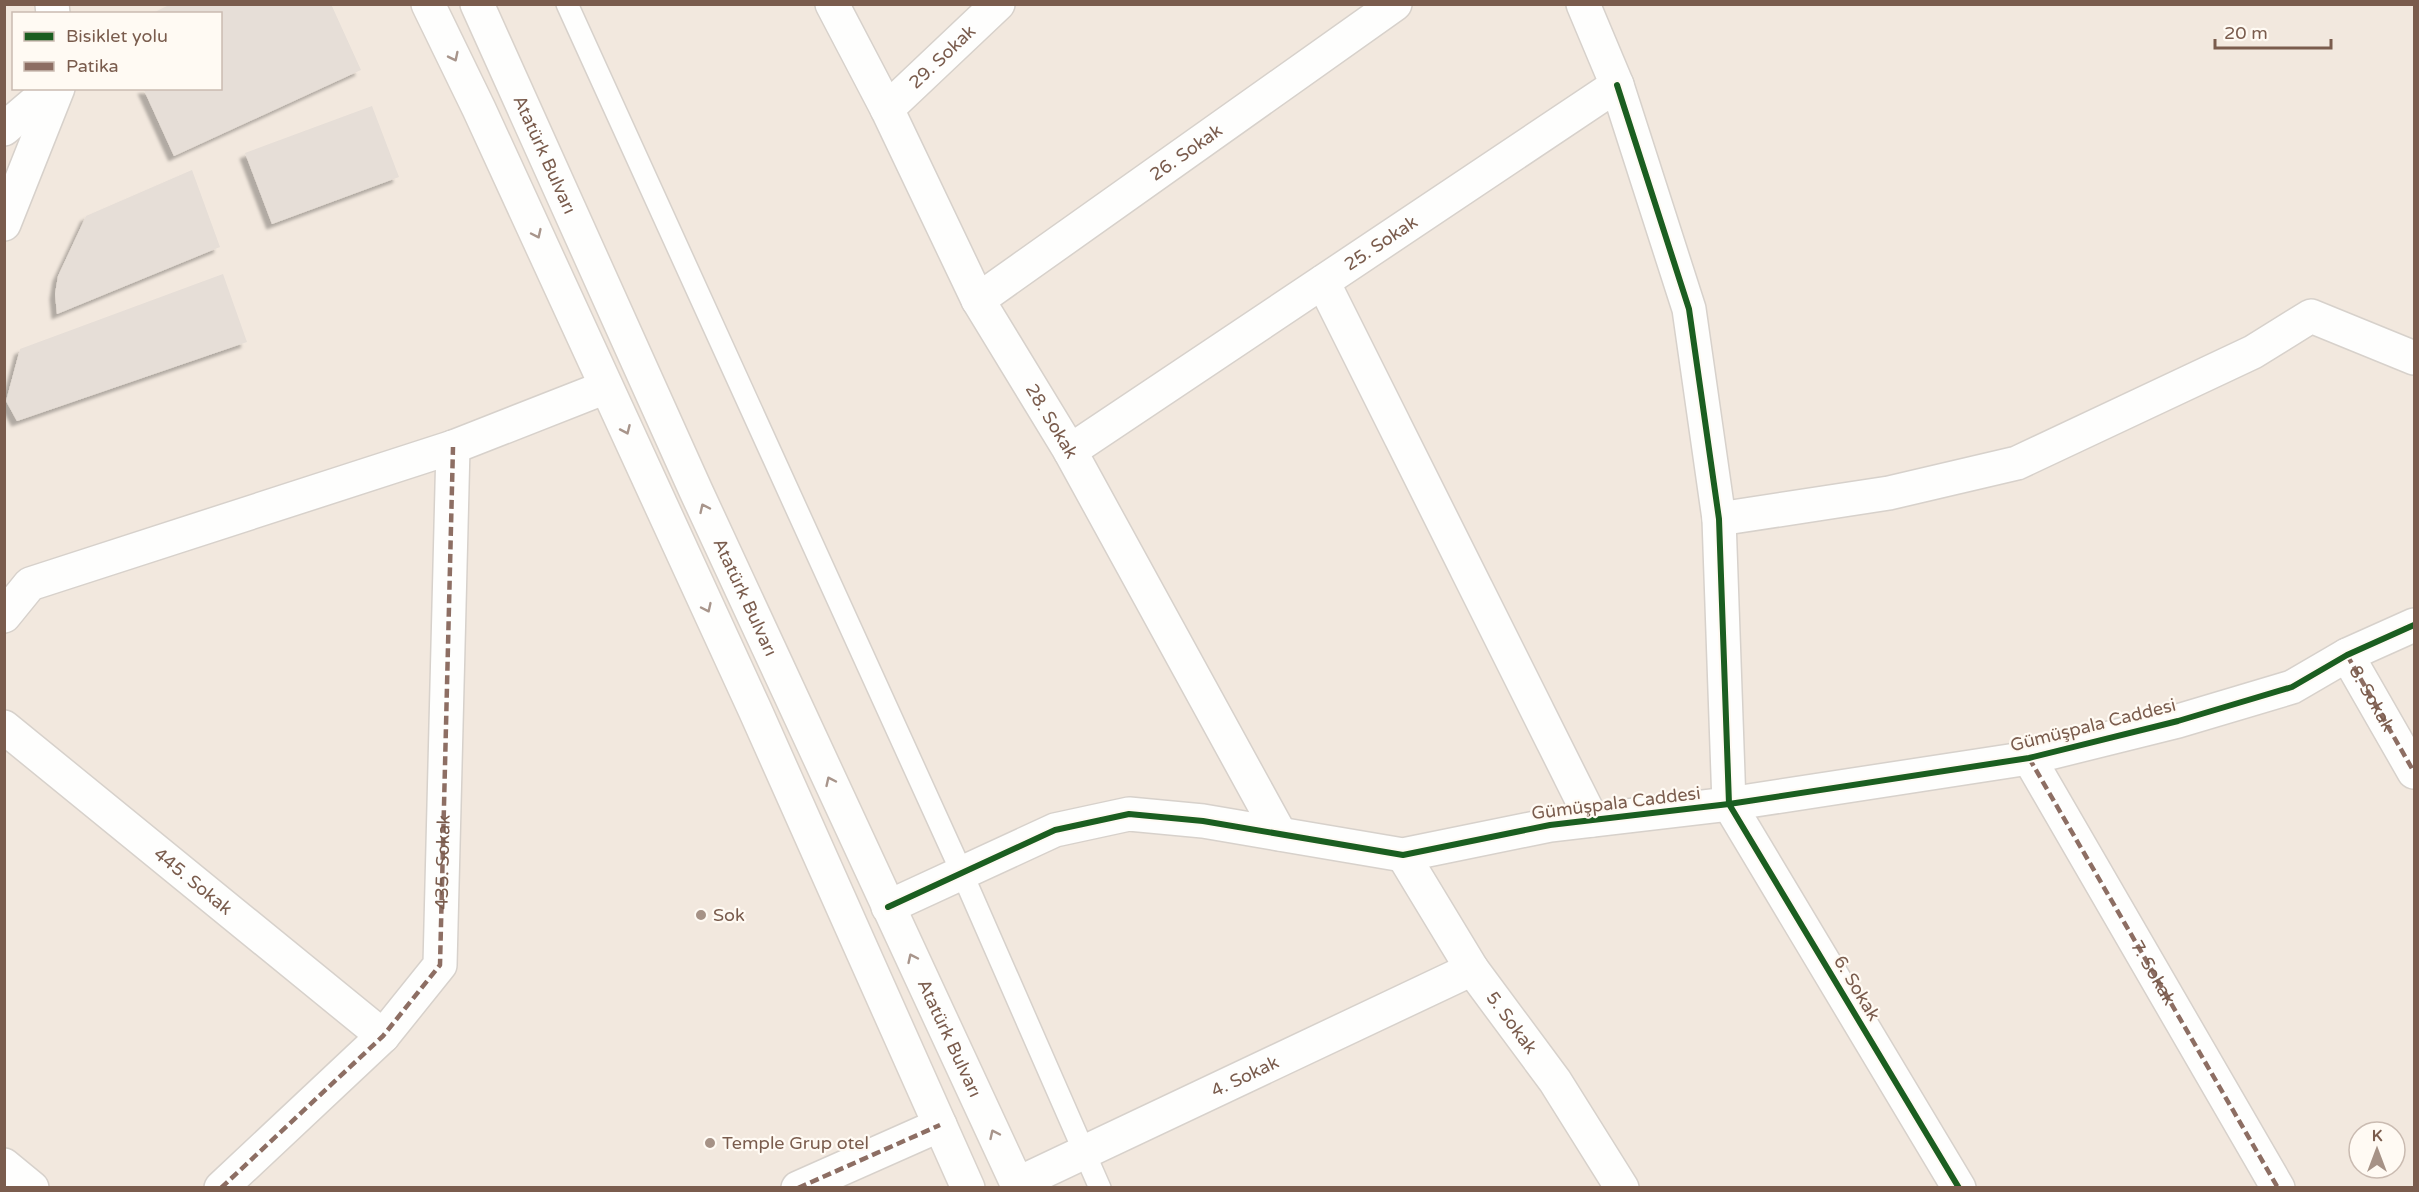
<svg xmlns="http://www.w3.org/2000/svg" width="2419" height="1192" font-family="'Varela Round',sans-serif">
<defs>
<filter id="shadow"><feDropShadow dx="-5.5" dy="5.5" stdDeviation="1.5" flood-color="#0004"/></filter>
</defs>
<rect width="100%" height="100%" fill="#f9f5f0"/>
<!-- residential -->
<path fill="#f2e8de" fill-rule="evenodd" d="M 5,5 L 2414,5 L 2414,1187 L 5,1187 ZM 14,14 L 220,14 L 220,88 L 14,88 ZM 2359,1132 L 2395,1132 L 2395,1168 L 2359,1168 Z"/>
<!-- building -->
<g fill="#e6ded7" filter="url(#shadow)">
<polygon points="171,4 331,4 361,70 174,156 143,88 220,88 220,14 151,14"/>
<polygon points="372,106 399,177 272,224 245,153"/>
<polygon points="192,170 220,247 57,314 55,294 58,276 86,216"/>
<polygon points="223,274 247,342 17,421 6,401 20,349"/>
</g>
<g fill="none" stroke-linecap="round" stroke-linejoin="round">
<!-- service casing -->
<g stroke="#d7d1cb" stroke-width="24">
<polyline id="service" points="567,4 962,873 1100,1188"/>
</g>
<!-- minor casing -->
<g stroke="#d7d1cb" stroke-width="36">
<g id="minor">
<polyline points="52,4 53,14"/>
<path id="s1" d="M 832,4 L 887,109 L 978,300 L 1070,451 L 1280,834"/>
<polyline points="1617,85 1689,309 1719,519 1729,804 1959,1188"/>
<path id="s2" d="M 887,109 L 998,4"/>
<polyline points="4,129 52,88"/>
<polyline points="4,224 58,88"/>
<polyline points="1323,282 1592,820"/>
<path id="s3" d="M 978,300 L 1395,4"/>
<path id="s4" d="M 1070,451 L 1617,85 L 1583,4"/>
<polyline points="1719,519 1889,493 2017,463 2253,352 2311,316 2414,358"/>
<polyline points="4,616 30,584 453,447 606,387"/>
<polyline points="2347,655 2414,772"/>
<path id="s5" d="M 4,727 L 383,1036"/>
<path id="s6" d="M 2029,758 L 2278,1188"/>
<path id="s7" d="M 1403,855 L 1472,969 L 1555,1081 L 1622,1188"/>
<polyline points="4,1165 32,1188"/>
<path id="s8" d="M 1017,1184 L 1472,969"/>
<path id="s9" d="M 221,1188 L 383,1036 L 440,965 L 453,447"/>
<polyline points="798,1188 940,1125"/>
</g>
</g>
<!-- tertiary casing -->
<g stroke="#d7d1cb" stroke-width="36">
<polyline id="tertiary" points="888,907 1055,830 1129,814 1203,821 1403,855 1550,825 1729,804 2029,758 2178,721 2292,687 2347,655 2414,625"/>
</g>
<!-- secondary casing -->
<g stroke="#d9d2cb" stroke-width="36">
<g id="secondary">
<polyline points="428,4 479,109 755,710 968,1188"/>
<path id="s10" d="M 477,4 L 696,491 L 1019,1188"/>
</g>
</g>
<!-- service -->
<use href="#service" stroke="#fefefd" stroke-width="21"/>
<!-- minor -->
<use href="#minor" stroke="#fefefd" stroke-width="33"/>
<!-- tertiary -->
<use href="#tertiary" stroke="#fefefd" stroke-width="33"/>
<!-- secondary -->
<use href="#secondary" stroke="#fefefd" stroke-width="33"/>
<!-- quiet -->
<g stroke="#8d6e63" stroke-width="4.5" stroke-dasharray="9 4.5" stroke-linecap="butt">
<path id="s11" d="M 2347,655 L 2414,772"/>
<polyline points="2029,758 2278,1188"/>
<polyline points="221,1188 383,1036 440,965 453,447"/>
<polyline points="798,1188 940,1125"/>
</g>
<!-- cycleway casing -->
<g stroke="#fffaf3" stroke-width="10">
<g id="cycleway">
<polyline points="1617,85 1689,309 1719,519 1729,804 1959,1188"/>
<polyline points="888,907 1055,830 1129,814 1203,821 1403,855 1550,825 1729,804 2029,758 2178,721 2292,687 2347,655 2414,625"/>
</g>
</g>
<!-- cycleway -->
<use href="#cycleway" stroke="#1b5e20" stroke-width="6"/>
</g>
<!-- one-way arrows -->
<defs><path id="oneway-chevron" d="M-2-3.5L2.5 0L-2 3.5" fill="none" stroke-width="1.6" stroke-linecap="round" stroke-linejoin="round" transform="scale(1.5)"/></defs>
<g stroke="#a8958b">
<use href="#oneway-chevron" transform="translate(454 57) rotate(64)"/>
<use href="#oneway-chevron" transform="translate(537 234) rotate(65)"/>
<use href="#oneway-chevron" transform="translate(626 430) rotate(66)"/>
<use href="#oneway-chevron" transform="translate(704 508) rotate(-115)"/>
<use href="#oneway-chevron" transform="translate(707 608) rotate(65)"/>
<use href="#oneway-chevron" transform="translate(830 781) rotate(-115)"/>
<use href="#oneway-chevron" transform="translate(912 958) rotate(-115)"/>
<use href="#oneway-chevron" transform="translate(994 1134) rotate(-115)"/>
</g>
<!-- markers -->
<g fill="#a69286" stroke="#fffaf3" stroke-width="2">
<circle cx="701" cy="915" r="6"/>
<circle cx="710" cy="1143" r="6"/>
</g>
<g text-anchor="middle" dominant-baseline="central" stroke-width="4.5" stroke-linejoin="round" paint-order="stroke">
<!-- street labels -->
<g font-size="18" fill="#7a5c4d" stroke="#fffaf3">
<text stroke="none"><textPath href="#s2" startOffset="76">29. Sokak</textPath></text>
<text stroke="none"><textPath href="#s3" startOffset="255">26. Sokak</textPath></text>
<text stroke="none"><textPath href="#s10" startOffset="165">Atatürk Bulvarı</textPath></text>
<text stroke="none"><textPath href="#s4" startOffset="374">25. Sokak</textPath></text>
<text stroke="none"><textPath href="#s1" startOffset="472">28. Sokak</textPath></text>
<text stroke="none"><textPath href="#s10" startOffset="651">Atatürk Bulvarı</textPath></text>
<text stroke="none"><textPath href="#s11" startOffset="50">8. Sokak</textPath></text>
<text transform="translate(2093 725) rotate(-14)">Gümüşpala Caddesi</text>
<text transform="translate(1616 803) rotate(-7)">Gümüşpala Caddesi</text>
<text stroke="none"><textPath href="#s9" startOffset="416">435. Sokak</textPath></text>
<text stroke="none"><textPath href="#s5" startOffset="244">445. Sokak</textPath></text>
<text stroke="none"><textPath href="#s6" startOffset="248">7. Sokak</textPath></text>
<text transform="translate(1857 988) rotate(59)">6. Sokak</text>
<text stroke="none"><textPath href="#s7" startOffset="200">5. Sokak</textPath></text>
<text stroke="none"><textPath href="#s10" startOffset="1137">Atatürk Bulvarı</textPath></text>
<text stroke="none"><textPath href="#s8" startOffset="252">4. Sokak</textPath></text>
</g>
<!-- poi labels -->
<g font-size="18" fill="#7a5c4d" stroke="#fffaf3" text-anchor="start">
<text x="713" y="915">Sok</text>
<text x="722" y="1143">Temple Grup otel</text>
</g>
</g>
<!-- border -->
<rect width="2419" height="1192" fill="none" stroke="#7a5c4d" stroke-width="12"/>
<!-- legend -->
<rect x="12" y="12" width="210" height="78" fill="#fffaf3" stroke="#cabbb1" stroke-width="1.5"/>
<rect x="24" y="32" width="30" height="9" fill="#1b5e20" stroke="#cabbb1" stroke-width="1.5"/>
<text x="66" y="42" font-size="18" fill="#7a5c4d">Bisiklet yolu</text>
<rect x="24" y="62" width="30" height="9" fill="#8d6e63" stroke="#cabbb1" stroke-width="1.5"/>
<text x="66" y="72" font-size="18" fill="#7a5c4d">Patika</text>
<!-- north arrow -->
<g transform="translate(2377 1150)"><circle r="28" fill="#fffaf3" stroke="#cabbb1" stroke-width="1.5"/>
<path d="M0-4.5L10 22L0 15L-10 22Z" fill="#a69286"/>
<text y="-9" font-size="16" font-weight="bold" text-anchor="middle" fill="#7a5c4d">K</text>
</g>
<!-- scale -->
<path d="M2215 39v9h116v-9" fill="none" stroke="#7a5c4d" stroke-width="3"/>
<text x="2224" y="39" font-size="18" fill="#7a5c4d" stroke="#fffaf3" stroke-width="4.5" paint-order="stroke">20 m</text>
</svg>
